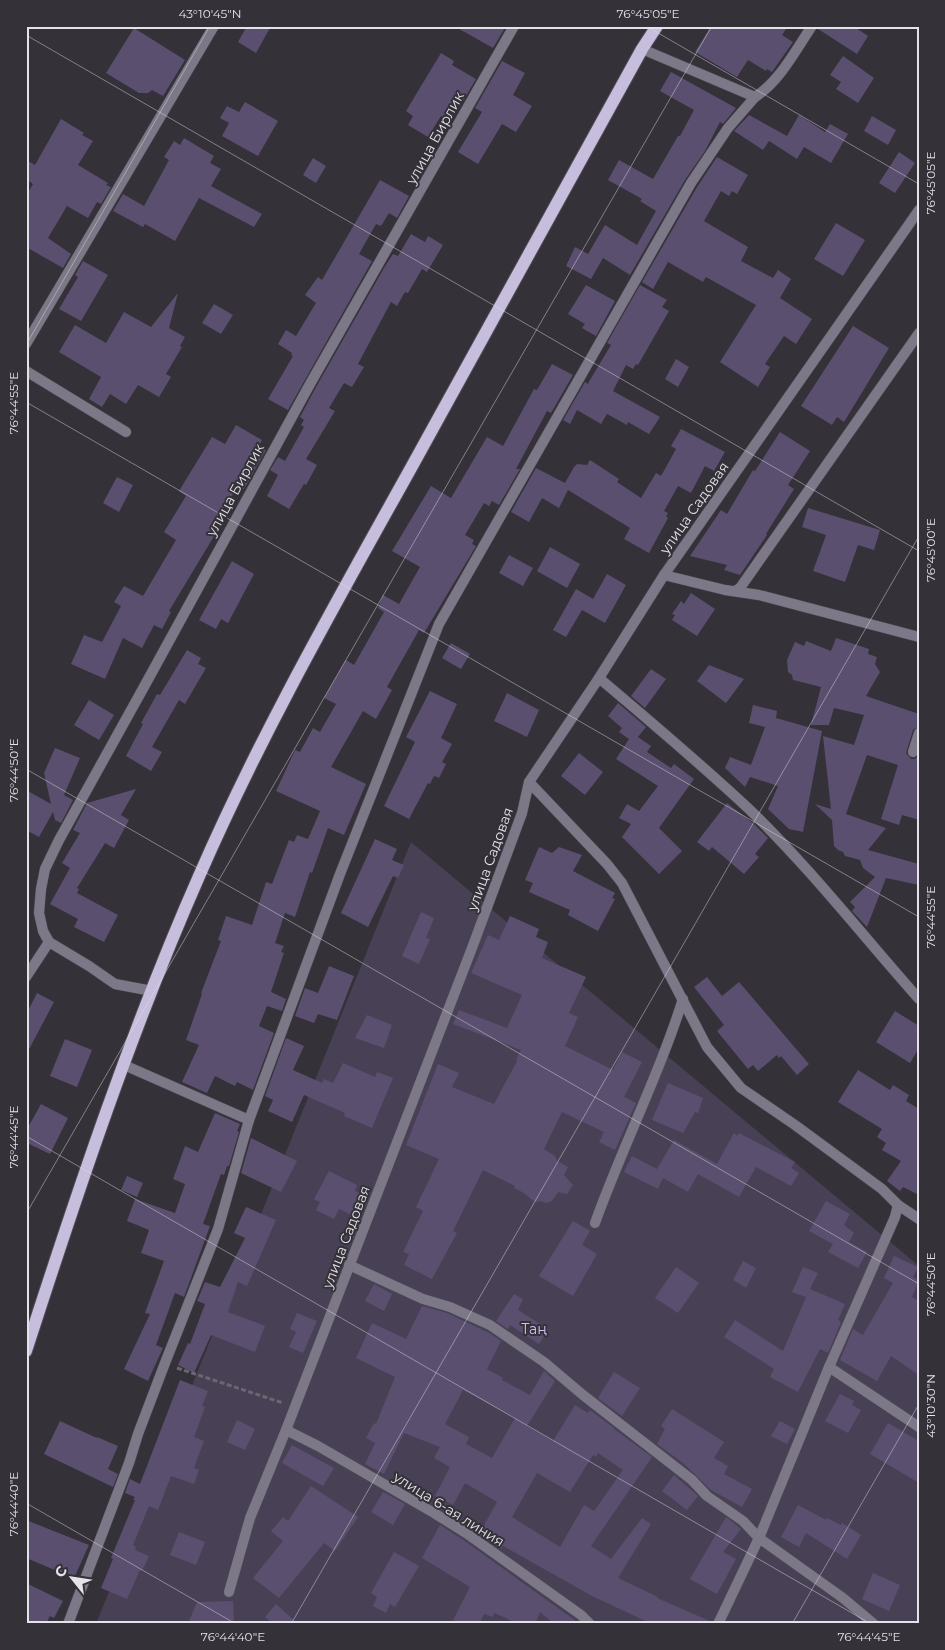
<svg xmlns="http://www.w3.org/2000/svg" width="945" height="1650" font-family="Montserrat,sans-serif">
<rect width="100%" height="100%" fill="#343139"/>
<!-- green -->
<polygon fill="#484156" points="411,842 919,1266 919,1624 96,1624"/>
<!-- building -->
<g fill="#5a4f6f" fill-rule="evenodd">
<polygon points="247,26 271,26 256,53 238,42"/>
<polygon points="454,26 506,26 493,48"/>
<polygon points="711,26 788,26 782,35 793,42 772,72 767,69 766,71 748,60 737,77 695,52"/>
<polygon points="819,26 853,26 868,36 857,54 818,29"/>
<polygon points="134,28 185,60 163,96 152,90 148,93 139,93 106,73"/>
<polygon points="441,53 454,61 452,65 476,79 463,101 457,97 444,118 441,116 428,137 408,125 413,116 406,111"/>
<polygon points="843,56 874,78 858,103 836,89 841,82 830,75"/>
<polygon points="502,61 525,73 513,95 532,106 516,132 502,124 478,164 458,152 482,112 475,108"/>
<polygon points="671,72 736,108 723,124 720,122 705,151 685,180 630,275 603,258 591,279 566,266 575,247 588,254 605,225 637,245 656,211 640,201 642,199 608,180 619,160 653,179 678,136 680,136 694,110 660,91"/>
<polygon points="245,102 278,121 258,156 222,136 229,123 220,118 227,106 239,112"/>
<polygon points="749,115 787,136 799,115 825,132 830,124 848,134 831,163 804,147 797,159 769,141 763,150 734,131"/>
<polygon points="872,116 896,130 888,145 864,131"/>
<polygon points="61,119 84,133 82,135 93,141 78,165 108,183 106,185 111,187 101,204 97,202 88,218 67,206 48,238 71,254 63,268 26,247 26,196 33,184 26,179 26,160 35,165"/>
<polygon points="184,138 214,156 210,163 221,169 211,186 262,214 254,227 199,198 175,241 145,224 143,227 113,211 123,194 144,206 169,160 164,157 174,141 180,145"/>
<polygon points="899,152 915,163 895,193 879,183"/>
<polygon points="717,157 748,175 737,194 732,191 729,196 721,191 704,221 748,247 741,261 773,278 778,270 791,279 780,298 812,319 796,344 784,336 765,364 770,367 758,387 720,362 756,305 706,277 703,282 668,262 653,289 642,282 697,187"/>
<polygon points="313,158 326,166 316,183 303,175"/>
<polygon points="380,180 409,196 397,218 389,213 381,226 376,224 359,254 372,261 288,410 268,399 293,356 291,355 292,353 278,344 286,330 296,336 316,303 305,295 318,277 322,280"/>
<polygon points="836,223 865,240 843,276 814,259"/>
<polygon points="411,234 425,242 428,236 443,245 427,272 422,269 408,293 405,292 397,306 391,302 358,364 364,367 352,387 344,383 329,408 335,411 306,459 317,465 306,485 304,484 289,509 267,496 278,475 270,470 278,457 285,461 304,427 301,425 304,420 300,417 316,387 384,268 393,254 398,256"/>
<polygon points="83,261 108,275 81,321 59,309 78,277 75,275"/>
<polygon points="586,285 615,301 596,336 582,328 585,324 568,314"/>
<polygon points="640,285 667,300 662,307 669,311 638,365 636,364 633,369 626,365 613,391 660,417 649,434 628,422 627,425 607,414 601,424 577,410 570,424 563,420 585,382 588,384 590,380 611,345 607,343"/>
<polygon points="178,293 169,328 185,337 180,346 182,347 166,374 171,377 159,397 138,385 126,404 110,394 102,407 89,399 101,377 59,352 75,325 106,343 124,312 151,327"/>
<polygon points="214,304 233,315 221,334 202,323"/>
<polygon points="853,326 889,348 844,422 837,417 832,425 801,406"/>
<polygon points="676,359 689,367 678,387 665,379"/>
<polygon points="552,364 573,375 551,413 547,411 516,469 520,469 499,505 492,501 489,506 484,503 465,535 474,540 472,544 476,546 424,633 419,630 387,687 392,690 376,719 363,711 331,767 366,784 344,835 328,828 312,873 310,872 295,917 285,913 275,943 284,946 281,952 284,953 271,992 286,999 282,1011 267,1006 259,1026 274,1033 253,1090 237,1082 235,1086 215,1076 207,1093 182,1082 199,1045 186,1040 202,994 201,993 221,941 218,940 226,916 252,925 266,882 272,884 289,840 294,842 297,835 308,839 320,811 276,791 295,750 300,752 313,728 320,732 336,704 324,698 346,660 354,665 384,612 378,608 383,595 399,604 420,567 392,551 431,486 451,498 487,437 503,446 534,389 537,390"/>
<polygon points="236,425 262,440 259,446 266,450 244,489 238,486 217,520 222,523 169,611 171,612 162,629 154,625 142,648 123,638 105,679 71,664 84,635 102,642 121,606 114,602 124,586 143,596 176,540 164,532 186,496 179,491 212,437 225,444"/>
<polygon points="681,429 725,452 714,471 705,466 691,493 678,486 664,511 668,513 666,516 668,518 649,553 624,539 630,528 568,490 559,508 542,498 529,522 511,512 536,468 565,483 574,467 577,464 587,465 590,460 619,479 617,482 641,498 656,473 661,476 676,449 671,446"/>
<polygon points="780,432 810,451 788,485 794,489 766,534 767,535 740,575 724,570 727,565 690,556 721,510 727,514 753,470 755,471"/>
<polygon points="117,477 133,485 119,512 103,503"/>
<polygon points="808,508 880,530 874,550 858,545 845,582 813,571 826,535 802,527"/>
<polygon points="550,547 580,564 567,588 537,571"/>
<polygon points="509,555 533,568 523,586 499,573"/>
<polygon points="232,561 254,574 228,623 221,619 216,629 199,620"/>
<polygon points="607,574 626,585 605,623 582,610 566,637 553,630 576,589 593,599"/>
<polygon points="691,593 715,609 697,636 672,620 675,615 672,614 681,601 684,604"/>
<polygon points="836,638 869,649 868,654 877,657 875,664 880,672 866,696 919,714 919,726 913,730 906,753 911,759 915,759 919,755 919,820 902,815 899,825 881,819 898,765 867,755 846,814 886,828 868,850 919,864 919,885 886,878 867,927 852,911 855,907 850,902 875,877 863,868 860,860 845,856 843,852 838,850 834,846 832,820 815,804 831,809 823,736 854,745 864,715 834,708 829,725 811,725 821,687 793,680 792,675 788,672 787,660 795,642 804,646 806,641 831,651"/>
<polygon points="451,643 470,654 461,669 442,658"/>
<polygon points="187,650 201,658 198,664 206,668 185,704 179,700 152,747 162,752 151,771 126,756 143,724 141,723 157,694 160,695"/>
<polygon points="709,665 744,679 726,703 697,681"/>
<polygon points="651,669 666,679 645,708 631,696"/>
<polygon points="430,691 457,704 441,738 452,744 442,762 446,764 439,778 434,776 430,784 428,783 409,819 384,806 415,742 406,737"/>
<polygon points="507,693 539,710 527,737 494,721"/>
<polygon points="89,700 114,715 99,740 74,725"/>
<polygon points="618,703 646,727 638,737 651,746 647,752 671,768 674,764 694,779 659,828 682,851 659,874 622,837 631,824 619,818 627,804 639,811 658,786 616,759 629,739 619,732 622,728 608,716"/>
<polygon points="753,705 777,711 776,718 822,731 803,832 789,829 768,809 778,786 750,777 745,787 725,768 730,757 751,765 765,727 749,723"/>
<polygon points="55,748 80,758 64,795 73,800 61,823 55,820 53,812 39,837 26,830 26,790 51,804 44,773"/>
<polygon points="579,753 603,772 585,795 561,776"/>
<polygon points="136,789 121,815 129,820 114,848 105,843 77,888 79,889 77,893 118,915 104,942 74,927 78,919 50,904 70,868 62,863 80,833 73,830 87,803"/>
<polygon points="727,803 754,824 768,838 755,854 759,857 744,874 712,847 709,851 697,842"/>
<polygon points="375,839 397,849 392,860 404,865 398,878 393,876 368,927 341,913"/>
<polygon points="539,847 552,853 559,847 582,855 573,871 615,893 612,898 615,899 598,931 568,915 570,910 529,892 533,883 525,880"/>
<polygon points="421,912 434,918 426,938 430,939 419,964 402,956"/>
<polygon points="510,916 539,929 536,937 548,942 542,958 586,977 569,1013 578,1017 565,1046 613,1070 622,1052 642,1062 624,1097 636,1103 615,1150 599,1142 604,1132 562,1112 544,1149 555,1156 557,1161 568,1167 564,1175 573,1185 567,1194 558,1192 552,1201 546,1203 540,1201 536,1202 532,1200 524,1193 514,1188 515,1186 483,1170 453,1231 457,1233 432,1279 404,1265 409,1254 403,1252 423,1211 416,1207 439,1159 406,1145 438,1064 459,1073 452,1087 494,1104 517,1061 516,1060 521,1050 453,1024 459,1010 507,1028 522,995 471,973 488,935 499,940"/>
<polygon points="329,966 354,976 337,1020 318,1014 314,1023 295,1016 305,988 318,993"/>
<polygon points="707,977 722,996 739,982 809,1064 797,1075 781,1056 779,1058 777,1055 758,1071 753,1065 748,1069 717,1031 724,1025 694,987"/>
<polygon points="37,993 54,1002 26,1055 26,1015"/>
<polygon points="895,1011 919,1026 919,1048 910,1063 876,1042"/>
<polygon points="367,1015 392,1025 384,1048 355,1038"/>
<polygon points="286,1038 304,1046 293,1070 322,1083 324,1079 333,1083 343,1063 375,1077 377,1072 393,1078 372,1128 344,1116 345,1113 304,1095 292,1122 268,1111 273,1100 265,1096"/>
<polygon points="65,1039 92,1050 77,1087 50,1076"/>
<polygon points="858,1070 890,1090 893,1085 909,1095 906,1101 919,1109 919,1195 903,1187 900,1191 887,1181 901,1161 882,1150 886,1143 877,1137 882,1129 838,1102"/>
<polygon points="668,1083 703,1098 698,1113 695,1112 683,1133 652,1120"/>
<polygon points="41,1104 68,1118 50,1154 27,1143 26,1131"/>
<polygon points="215,1113 240,1124 237,1131 239,1132 229,1166 227,1166 224,1175 221,1174 203,1224 210,1226 184,1297 175,1293 156,1345 163,1348 148,1381 124,1369 150,1314 145,1313 164,1261 141,1253 149,1230 127,1221 135,1199 175,1213 185,1184 173,1179 185,1146 198,1152"/>
<polygon points="734,1133 737,1136 739,1133 795,1162 791,1168 799,1173 791,1186 756,1167 739,1197 698,1174 688,1192 663,1178 658,1189 624,1172 632,1156 657,1169 674,1140 717,1164"/>
<polygon points="251,1138 297,1161 281,1192 241,1173"/>
<polygon points="329,1171 357,1185 355,1191 364,1196 354,1216 339,1209 334,1219 316,1210 320,1202 314,1199"/>
<polygon points="127,1176 143,1183 137,1197 121,1190"/>
<polygon points="826,1201 850,1214 844,1225 854,1233 849,1242 867,1252 858,1268 828,1252 833,1244 809,1231"/>
<polygon points="246,1207 276,1220 247,1286 238,1282 228,1312 265,1326 255,1352 211,1335 194,1373 178,1365 188,1343 190,1344 205,1304 197,1301 205,1282 220,1287 245,1238 234,1233"/>
<polygon points="573,1221 590,1231 582,1245 597,1254 573,1296 539,1276"/>
<polygon points="894,1256 918,1267 913,1277 919,1281 912,1297 919,1301 919,1375 891,1356 877,1381 840,1360 853,1329 863,1335 893,1283 884,1278"/>
<polygon points="743,1261 756,1268 746,1288 733,1280"/>
<polygon points="676,1267 699,1283 678,1313 655,1298"/>
<polygon points="803,1267 818,1273 810,1289 845,1304 838,1320 841,1322 828,1353 820,1349 798,1392 770,1377 774,1369 724,1337 735,1320 783,1351 806,1297 792,1292"/>
<polygon points="374,1284 392,1294 384,1311 365,1301"/>
<polygon points="514,1294 523,1299 518,1310 548,1329 539,1344 510,1325 508,1329 496,1321"/>
<path d="M 422,1306 L 447,1313 L 489,1333 L 501,1341 L 487,1369 L 503,1378 L 502,1380 L 530,1395 L 544,1371 L 555,1381 L 527,1426 L 553,1441 L 575,1405 L 588,1413 L 590,1410 L 614,1428 L 614,1429 L 652,1457 L 591,1546 L 611,1559 L 642,1518 L 651,1524 L 618,1578 L 658,1597 L 657,1598 L 712,1622 L 711,1624 L 652,1624 L 592,1596 L 503,1546 L 501,1549 L 479,1534 L 497,1502 L 465,1483 L 453,1505 L 435,1496 L 450,1467 L 434,1458 L 440,1447 L 404,1433 L 384,1474 L 365,1464 L 375,1443 L 366,1438 L 374,1423 L 376,1424 L 395,1377 L 356,1358 L 372,1323 L 406,1339 ZM 463,1390 L 515,1418 L 492,1458 L 466,1444 L 469,1437 L 445,1424 ZM 598,1453 L 623,1470 L 594,1511 L 584,1505 L 560,1547 L 512,1517 L 537,1473 L 570,1492 L 593,1455 L 596,1457 Z"/>
<polygon points="297,1313 317,1321 303,1353 289,1347 296,1332 290,1329"/>
<polygon points="614,1372 640,1388 622,1416 598,1398"/>
<polygon points="180,1380 208,1391 202,1406 205,1407 194,1437 204,1441 194,1468 199,1470 194,1484 171,1476 158,1510 149,1506 133,1545 136,1547 135,1550 149,1556 142,1571 140,1570 127,1599 101,1588 113,1559 111,1558 135,1500 133,1500 135,1497 125,1493 130,1479 140,1484"/>
<polygon points="840,1394 854,1401 852,1405 861,1410 848,1433 825,1421"/>
<polygon points="672,1409 724,1442 714,1458 728,1466 724,1474 752,1489 742,1507 711,1490 683,1463 657,1444 665,1429 661,1426"/>
<polygon points="237,1420 255,1429 245,1450 227,1442"/>
<polygon points="60,1421 97,1438 97,1437 118,1446 108,1469 118,1474 113,1487 44,1454"/>
<polygon points="780,1421 795,1429 787,1444 771,1436"/>
<polygon points="888,1423 919,1441 919,1483 870,1454"/>
<polygon points="292,1445 334,1468 323,1486 282,1463"/>
<polygon points="674,1475 698,1496 687,1510 662,1491"/>
<polygon points="311,1486 358,1517 335,1551 324,1543 279,1598 253,1578 283,1541 271,1531 283,1517 288,1521"/>
<polygon points="383,1492 405,1504 393,1525 371,1512"/>
<polygon points="798,1505 826,1520 827,1518 841,1525 842,1523 861,1535 847,1559 806,1533 799,1547 781,1537"/>
<polygon points="726,1517 741,1529 723,1552 736,1559 717,1594 690,1579"/>
<polygon points="26,1520 89,1545 74,1578 26,1558"/>
<polygon points="440,1525 462,1539 580,1624 554,1624 540,1612 535,1624 519,1624 494,1613 493,1617 484,1614 479,1624 451,1624 470,1587 422,1558"/>
<polygon points="179,1532 205,1542 196,1565 170,1555"/>
<polygon points="394,1552 419,1566 395,1607 390,1604 386,1613 373,1606 377,1597 371,1593"/>
<polygon points="873,1573 900,1585 889,1611 862,1599"/>
<polygon points="26,1583 63,1601 54,1618 50,1616 46,1624 26,1624"/>
<polygon points="233,1601 234,1624 188,1624 197,1602"/>
<polygon points="276,1604 298,1624 273,1624 265,1617"/>
</g>
<g fill="none" stroke-linecap="round" stroke-linejoin="round">
<!-- street casing -->
<g stroke="#504d55" stroke-width="11">
<g id="street">
<path d="M 755,97 C 780,81 795,51 812,26"/>
<polyline points="26,344 214,26"/>
<polyline points="26,371 126,432"/>
<polyline points="664,575 725,590 759,595 919,637"/>
<polyline points="735,591 740,588 919,333"/>
<path d="M 599,678 C 650,721 701,764 750,810 C 810,868 863,936 919,999"/>
<polyline points="913,752 919,733"/>
<polyline points="529,782 607,864 622,883 707,1047 741,1088 795,1125 882,1189 898,1205 919,1219"/>
<polyline points="49,942 89,966 115,984 152,991"/>
<polyline points="26,977 49,942 43,931 39,913 41,889 45,869 59,840 145,685 310,384 514,26"/>
<polyline points="124,1065 249,1120"/>
<path d="M 595,1223 C 622,1148 659,1075 683,999"/>
<polyline points="349,1265 423,1299 450,1307 490,1325 544,1362 583,1395 692,1480 707,1496 743,1521 759,1538 843,1598 874,1624"/>
<polyline points="829,1367 919,1427"/>
<polyline points="286,1430 318,1446 434,1513 466,1533 581,1615 590,1624"/>
<polyline points="229,1592 250,1518 286,1430 472,948 522,813 529,782 599,678 664,575 919,210"/>
<polyline points="68,1624 129,1463 138,1434 165,1363 218,1229 249,1120 290,1009 340,874 439,624 691,183 728,128 755,97 642,49"/>
<polyline points="718,1624 759,1538 829,1367 895,1217 898,1205"/>
</g>
</g>
<!-- primary casing -->
<g stroke="#504d55" stroke-width="14">
<path id="primary" d="M 26,1351 C 78,1190 132,1028 200,874 C 261,734 337,601 411,468 C 488,329 565,189 642,49 L 657,26"/>
</g>
<!-- path -->
<polyline stroke="#6a676e" stroke-width="3" stroke-dasharray="5 2.5" stroke-linecap="butt" points="177,1368 283,1403"/>
<!-- street -->
<use href="#street" stroke="#7d7888" stroke-width="10"/>
<!-- primary -->
<use href="#primary" stroke="#c7bddd" stroke-width="12"/>
</g>
<!-- ticks -->
<path fill="none" stroke="#e5e3e8" stroke-width="1" stroke-opacity="0.45" d="M 646,26 L 919,184M 26,35 L 919,551M 26,345 L 210,26M 26,402 L 919,917M 26,769 L 919,1284M 26,1136 L 871,1624M 26,1214 L 712,26M 26,1503 L 236,1624M 291,1624 L 919,536M 792,1624 L 919,1404"/>
<g text-anchor="middle" dominant-baseline="central" stroke-width="4" stroke-linejoin="round" paint-order="stroke">
<!-- street labels -->
<g font-size="14" fill="#e5e3e8" stroke="#343139">
<text transform="translate(435 138) rotate(-61)">улица Бирлик</text>
<text transform="translate(235 490) rotate(-61)">улица Бирлик</text>
<text transform="translate(694 508) rotate(-55)">улица Садовая</text>
<text transform="translate(490 859) rotate(-70)">улица Садовая</text>
<text transform="translate(346 1237) rotate(-69)">улица Садовая</text>
<text transform="translate(449 1509) rotate(32)">улица 6-ая линия</text>
</g>
<!-- park labels -->
<g font-size="14" fill="#d3c0fb" stroke="#343139">
<text x="534" y="1329">Таң</text>
</g>
</g>
<!-- border -->
<rect width="945" height="1650" fill="none" stroke="#343139" stroke-width="55"/>
<!-- north arrow -->
<g transform="translate(72 1578) rotate(300)" stroke="#343139" stroke-width="4" paint-order="stroke">
<path d="M0-4L9 19L0 12L-9 19Z" fill="#e5e3e8"/>
<text y="-8" font-size="14" font-weight="bold" text-anchor="middle" fill="#e5e3e8">С</text>
</g>
<rect x="28" y="28" width="890" height="1594" fill="none" stroke="#e5e3e8" stroke-width="2"/>
<g font-size="12" text-anchor="middle" fill="#e5e3e8">
<text x="210" y="18">43°10'45"N</text>
<text x="648" y="18">76°45'05"E</text>
<text transform="translate(931 183) rotate(-90)" y="4">76°45'05"E</text>
<text transform="translate(14 403) rotate(-90)" y="4">76°44'55"E</text>
<text transform="translate(931 550) rotate(-90)" y="4">76°45'00"E</text>
<text transform="translate(14 770) rotate(-90)" y="4">76°44'50"E</text>
<text transform="translate(931 917) rotate(-90)" y="4">76°44'55"E</text>
<text transform="translate(14 1137) rotate(-90)" y="4">76°44'45"E</text>
<text transform="translate(931 1284) rotate(-90)" y="4">76°44'50"E</text>
<text transform="translate(931 1406) rotate(-90)" y="4">43°10'30"N</text>
<text transform="translate(14 1504) rotate(-90)" y="4">76°44'40"E</text>
<text x="233" y="1641">76°44'40"E</text>
<text x="869" y="1641">76°44'45"E</text>
</g>
</svg>
